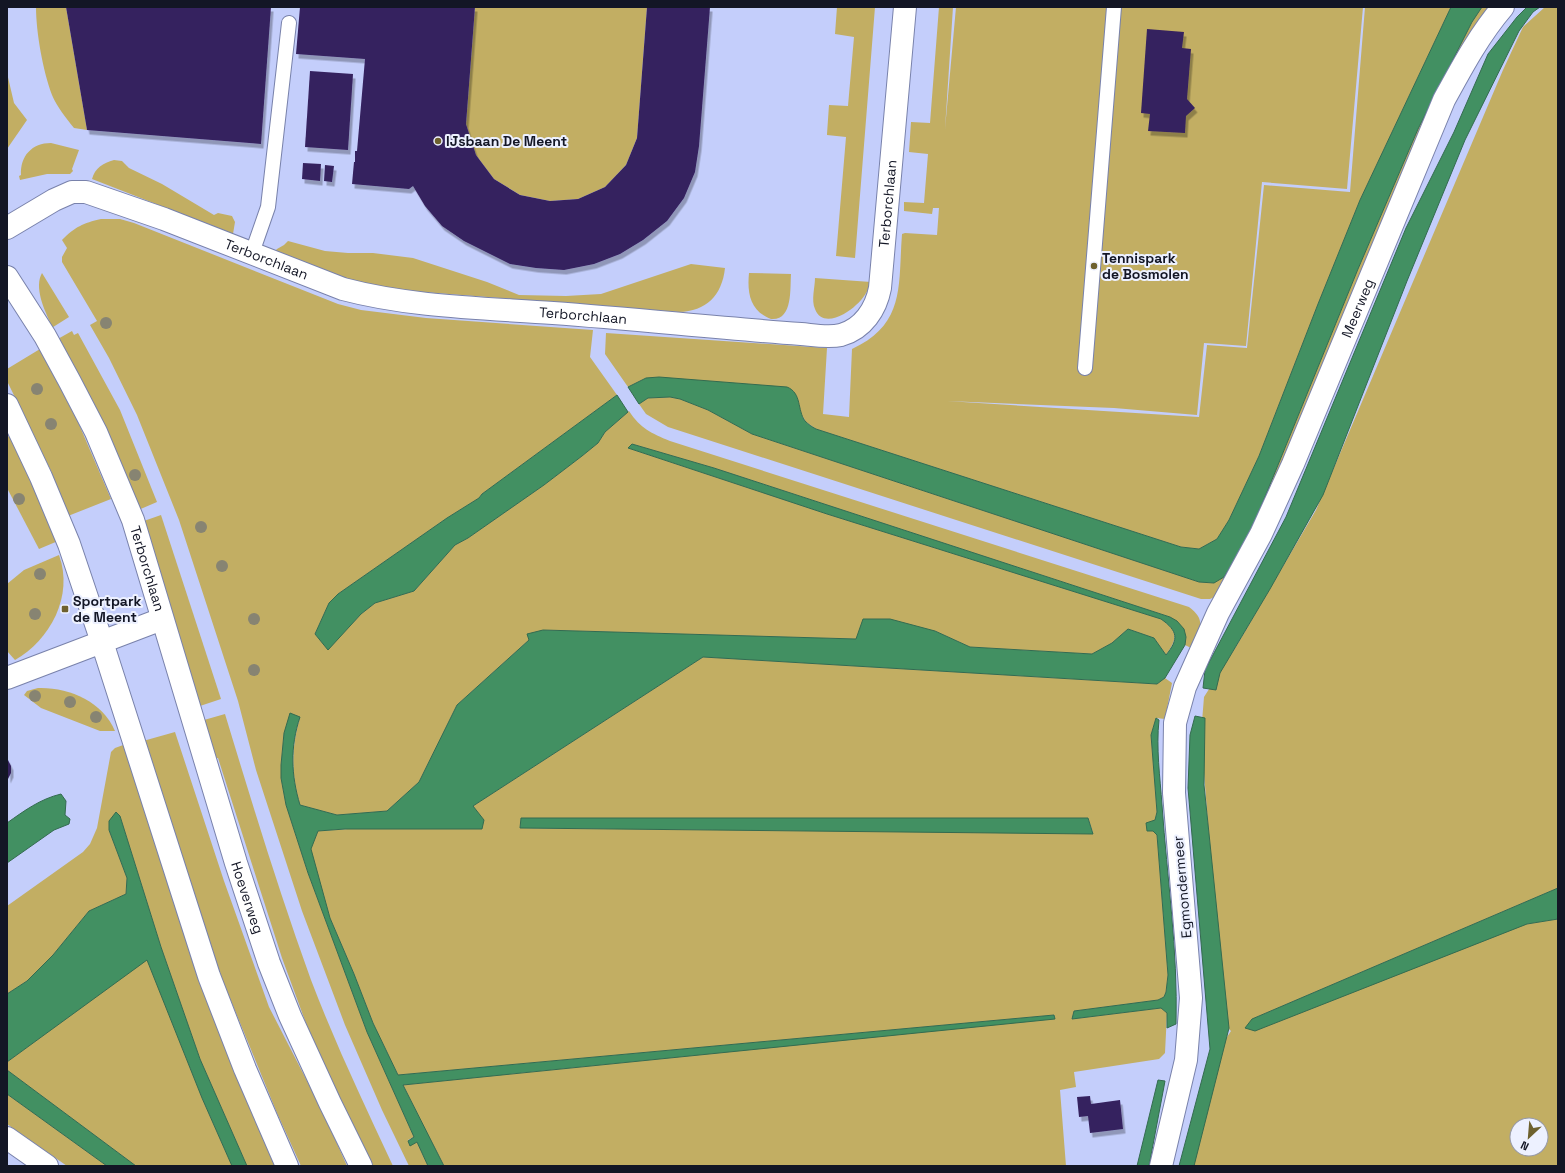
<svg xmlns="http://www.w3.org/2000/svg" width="1565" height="1173" font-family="'Space Grotesk',sans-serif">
<defs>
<filter id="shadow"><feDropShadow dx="2.5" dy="4.5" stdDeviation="0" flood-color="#0004"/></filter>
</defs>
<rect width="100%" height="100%" fill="#c4cefb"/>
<!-- green -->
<g fill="#c2ae63" fill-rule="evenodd">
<path d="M 36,7 L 66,7 L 87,130 L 74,128 C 66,118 57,107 52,95 C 43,71 36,32 36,7 Z"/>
<polygon points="475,7 647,7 637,138 626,165 605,187 578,199 550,201 520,195 494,179 476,155 466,124"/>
<polygon points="837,7 875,7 855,258 836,256 846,137 827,135 827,134 829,105 848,106 854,37 835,34"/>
<path d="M 939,7 L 953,7 L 945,129 L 956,7 L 1363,7 L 1347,189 L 1262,182 L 1246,346 L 1204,343 L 1197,415 L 1114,408 L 947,401 L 1199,417 L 1207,345 L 1247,348 L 1264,185 L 1350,192 L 1365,7 L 1451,7 L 1360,200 L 1318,304 L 1259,456 L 1229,520 L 1217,539 L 1199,549 L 1181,547 L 816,429 L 806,422 L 803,417 L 646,378 L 628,387 L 605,354 L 606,333 L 827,348 L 823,414 L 849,417 L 852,349 C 906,324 898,285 902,234 L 905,233 L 937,235 L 939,208 L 933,208 L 932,214 L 904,211 L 904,202 L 924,203 L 928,154 L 909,152 L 911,122 L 930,123 Z"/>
<polygon points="1482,7 1496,7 1287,468 1221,594 1210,599 1201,599 668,427 646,414 639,404 648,398 670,397 680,399 708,410 752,434 1199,582 1214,583 1249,536 1358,269 1418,129 1472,22"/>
<path d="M 1545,7 L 1558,7 L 1558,888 L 1252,1019 L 1527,924 L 1558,919 L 1558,1166 L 1190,1166 L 1217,1052 L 1231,1031 L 1221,1021 L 1215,914 L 1201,734 L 1204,697 L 1237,645 L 1316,510 L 1503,70 L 1523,27 ZM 1517,1125 L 1541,1125 L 1541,1149 L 1517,1149 Z"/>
<polygon points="7,73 14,103 27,120 7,149"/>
<path d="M 51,143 L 79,150 L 72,169 L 73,171 L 70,174 L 47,174 L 20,180 L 19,176 L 21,175 C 20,156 32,143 51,143 Z"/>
<path d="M 114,160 L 122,161 L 129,168 L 162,184 L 214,215 L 218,213 L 232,216 L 235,222 L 233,234 L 92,179 C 95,168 103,163 114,160 Z"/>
<path d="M 101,219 L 120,219 L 134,223 L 338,304 L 361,310 L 426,318 L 593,330 L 590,357 L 617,395 L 482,494 L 479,498 L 447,518 L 338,594 L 329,603 L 315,634 L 328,649 L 361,614 L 375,603 L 414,591 L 455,545 L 468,538 L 544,485 L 582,456 L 598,443 L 605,432 L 629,411 C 641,429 651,433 670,441 L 1189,607 C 1208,621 1199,631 1191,648 L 1185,645 L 1186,637 L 1170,617 L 714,468 L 632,444 L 628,448 L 827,514 L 1161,619 C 1178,631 1178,638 1166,655 L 1154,638 L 1128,629 L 1112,643 L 1092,654 L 970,647 L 935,631 L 856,639 L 543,630 L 529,640 L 457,705 L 419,782 L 387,811 L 337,815 L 300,805 C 291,775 291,747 300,717 L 284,733 L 281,765 L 281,778 L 286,805 L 308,873 L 367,1032 L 414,1137 L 408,1140 L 410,1145 L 417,1142 L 428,1166 L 409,1166 L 382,1110 L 345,1025 L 302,911 L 256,770 L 238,701 L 179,520 L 137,415 L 109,358 L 90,325 L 97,321 L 62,262 L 62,257 L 67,248 L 62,240 C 75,227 83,223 101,219 Z"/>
<path d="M 288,241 L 325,251 L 348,253 L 373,253 L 413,258 L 487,282 L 519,295 L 566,296 L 601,294 L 691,264 L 725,268 C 722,296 706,311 679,312 L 397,290 L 345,279 L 275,251 L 277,249 L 284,245 Z"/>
<path d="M 42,273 L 69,317 L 50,329 L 47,324 L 50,322 C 44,309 34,287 42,273 Z"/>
<path d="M 749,273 L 791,274 C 790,289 793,321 771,319 C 750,311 747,293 749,273 Z"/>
<path d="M 815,278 L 871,282 C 868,291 863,299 856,305 C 846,315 822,328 815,309 C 811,300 815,287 815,278 Z"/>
<polygon points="72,331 74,335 78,333 120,410 157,502 136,511 56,340"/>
<polygon points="40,349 78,422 111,499 68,516 51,471 7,381 7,369"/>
<polygon points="12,435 58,541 39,549 7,488 7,437"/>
<polygon points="161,515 221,699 200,706 141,522"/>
<path d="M 59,555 C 74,596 50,640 15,660 L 7,651 L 7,584 L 24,570 Z"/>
<path d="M 703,657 L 1157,684 L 1165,678 L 1172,683 L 1165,719 L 1156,718 L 1151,735 L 1157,812 L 1155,820 L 1153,831 L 1157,835 L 1168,975 L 1166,992 L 1164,997 L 1158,1000 L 1074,1011 L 1072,1019 L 1161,1008 L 1167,1013 L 1165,1053 L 1159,1059 L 1074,1072 L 1076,1087 L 1060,1090 L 1066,1166 L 444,1166 L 403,1085 L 1055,1018 L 1054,1015 L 398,1075 L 373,1023 L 354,974 L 330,918 L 310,849 L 318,831 L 483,820 L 473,806 ZM 521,818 L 1088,818 L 1093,833 L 520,828 Z"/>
<path d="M 38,688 C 69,687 102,701 115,731 L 100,731 L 41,708 L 24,695 L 27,691 Z"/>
<path d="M 225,714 C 252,803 279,892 311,980 C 335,1043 364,1104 393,1166 L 370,1166 L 314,1045 L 282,958 L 218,758 L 216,758 L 204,720 Z"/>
<polygon points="175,732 224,881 269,1007 322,1110 347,1166 301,1166 277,1113 220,974 143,741"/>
<polygon points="126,744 280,1166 247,1166 200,1059 161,947 120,816 116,812 109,830 127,878 126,894 89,911 53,955 27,981 7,994 7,906 83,852 90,844 97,828 111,752 115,748"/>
<polygon points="147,959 202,1098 232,1166 136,1166 7,1070 7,1062"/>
<polygon points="7,1094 107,1166 67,1166 7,1124"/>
</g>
<!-- water -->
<g fill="#429062" stroke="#346b50">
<path d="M 1451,7 L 1482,7 L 1472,22 L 1418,129 L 1358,269 L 1249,536 L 1224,577 L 1214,583 L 1199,582 L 752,434 L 708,410 L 680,399 L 670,397 L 648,398 L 639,404 L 628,387 L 646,378 L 659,377 L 787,387 C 802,393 797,410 805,421 C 808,424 812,427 816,429 L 1181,547 L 1199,549 L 1217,539 L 1229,520 L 1259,456 L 1318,304 L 1360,200 Z"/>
<polygon points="1527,7 1540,7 1533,12 1519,31 1465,140 1407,281 1323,495 1270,589 1220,673 1216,690 1203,688 1205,670 1286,517 1406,228 1454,132 1488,54 1517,17"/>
<polygon points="617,395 628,412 605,432 598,443 582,456 544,485 468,538 455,545 414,591 375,603 361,614 328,650 315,634 329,603 338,594 447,518 479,498 482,494"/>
<path d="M 632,444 L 714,468 L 1170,617 L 1177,621 L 1184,629 L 1186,637 L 1185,645 L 1165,678 L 1157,684 L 703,657 L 473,806 L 484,820 L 482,829 L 345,829 L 318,831 L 311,849 L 330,918 L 354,974 L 373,1023 L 398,1075 L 1054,1015 L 1055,1019 L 403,1085 L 444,1166 L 428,1166 L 417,1142 L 410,1146 L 408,1141 L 414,1137 L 367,1032 L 308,873 L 286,805 L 281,778 L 281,765 L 284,733 L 290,713 L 300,717 C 290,747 291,775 300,805 L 337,815 L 387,811 L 419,782 L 457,705 L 529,640 L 527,634 L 543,630 L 856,639 L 863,619 L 890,619 L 935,631 L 970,647 L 1092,654 L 1112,643 L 1128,629 L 1154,638 L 1166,655 C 1179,639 1178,631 1161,619 L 827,514 L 628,448 Z"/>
<polygon points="1195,716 1205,718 1204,785 1229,1028 1194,1166 1179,1166 1210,1049 1188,788 1190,735"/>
<path d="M 1156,718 L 1159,720 C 1156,748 1160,777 1162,805 C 1167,878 1178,950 1176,1024 L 1167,1028 L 1167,1013 L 1161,1008 L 1072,1019 L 1074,1011 L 1158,1000 L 1164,997 L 1166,992 L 1168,975 L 1157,835 L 1153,831 L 1147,831 L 1146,823 L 1155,820 L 1157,812 L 1151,735 Z"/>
<path d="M 61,794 L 66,801 L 65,815 L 70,819 L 69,824 L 54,830 L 7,863 L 7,823 C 24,811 40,799 61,794 Z"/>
<polygon points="116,812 120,816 161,947 200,1059 247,1166 232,1166 202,1098 147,960 7,1062 7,994 27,981 53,955 89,911 126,894 127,878 109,830 109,821"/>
<polygon points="521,818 1088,818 1093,834 520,828"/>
<polygon points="1558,888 1558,919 1527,924 1255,1031 1245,1028 1252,1019"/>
<polygon points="7,1070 136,1166 107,1166 7,1094"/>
<polygon points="1158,1080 1165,1081 1149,1166 1137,1166"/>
</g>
<!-- building -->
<g fill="#36215f" filter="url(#shadow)">
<polygon points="66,7 271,7 261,144 87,130"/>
<polygon points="300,7 475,7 466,124 476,155 494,179 520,195 550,201 578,199 605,187 626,165 637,138 647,7 710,7 699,146 695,172 684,198 667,221 643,240 620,254 594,264 564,270 536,268 510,264 464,241 442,226 425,206 413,186 409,189 352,184 354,162 355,162 355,151 357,151 365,59 296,54"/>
<polygon points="1147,29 1184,32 1182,48 1191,49 1187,99 1195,108 1186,116 1185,133 1148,131 1150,114 1141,113"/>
<polygon points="310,71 353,74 348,150 305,147"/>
<polygon points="303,163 321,164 320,181 302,179"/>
<polygon points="325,165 334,166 332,182 324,181"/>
<polygon points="7,758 11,766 11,773 8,779"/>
<polygon points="1090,1096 1091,1104 1120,1100 1123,1129 1090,1133 1088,1116 1079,1117 1077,1097"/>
</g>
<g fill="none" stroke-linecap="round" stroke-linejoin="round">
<!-- service casing -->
<g stroke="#7982ab" stroke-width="16">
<g id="service">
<polyline points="252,253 268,207 289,23"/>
<polyline points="1085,368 1114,7"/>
</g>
</g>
<!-- minor casing -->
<g stroke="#7982ab" stroke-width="24">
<g id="minor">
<path id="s1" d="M 7,228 L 54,200 L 72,192 L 86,192 L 164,219 L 343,289 C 411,307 483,308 553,313 C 636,319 718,328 801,334 C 813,335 828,338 841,335 C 863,329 876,309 880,288 L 905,7"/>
<polyline points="7,678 162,619"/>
<polyline points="7,1138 47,1166"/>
<path id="s2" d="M 1161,1166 L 1186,1060 L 1191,998 L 1174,793 L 1175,723 L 1185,687 L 1218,613 L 1261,534 L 1293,464 L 1444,100 C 1462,67 1479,35 1503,7"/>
</g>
</g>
<!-- secondary casing -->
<g stroke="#7982ab" stroke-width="24">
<g id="secondary">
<path id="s3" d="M 7,277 L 45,336 L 70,382 L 96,432 L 133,520 L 236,863 L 269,963 L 290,1016 L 330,1103 L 361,1166"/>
<polyline points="7,405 41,477 69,544 102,642 209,976 245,1069 287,1166"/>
</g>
</g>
<!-- service -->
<use href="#service" stroke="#fff" stroke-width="14"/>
<!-- minor -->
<use href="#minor" stroke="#fff" stroke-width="22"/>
<!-- secondary -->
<use href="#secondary" stroke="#fff" stroke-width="22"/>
</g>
<!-- trees -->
<g fill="#878472">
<circle cx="106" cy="323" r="6"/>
<circle cx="37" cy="389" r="6"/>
<circle cx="51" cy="424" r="6"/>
<circle cx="135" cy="475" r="6"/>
<circle cx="19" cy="499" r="6"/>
<circle cx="201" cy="527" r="6"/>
<circle cx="222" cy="566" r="6"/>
<circle cx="40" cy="574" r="6"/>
<circle cx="35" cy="614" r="6"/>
<circle cx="254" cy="619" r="6"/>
<circle cx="254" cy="670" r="6"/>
<circle cx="35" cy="696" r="6"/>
<circle cx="70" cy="702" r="6"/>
<circle cx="96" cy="717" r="6"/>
</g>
<!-- markers -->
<g fill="#6e612e" stroke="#edf1ff" stroke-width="1.5">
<circle cx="438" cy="141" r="4"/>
<circle cx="1094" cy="266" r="4"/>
<rect x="61" y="605" width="8" height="8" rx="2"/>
</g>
<g text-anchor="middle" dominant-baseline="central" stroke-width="4" stroke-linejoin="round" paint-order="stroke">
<!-- poi labels -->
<g font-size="14" font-weight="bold" fill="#131625" stroke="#edf1ff" text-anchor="start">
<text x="446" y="141">IJsbaan De Meent</text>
<text x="1102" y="258">Tennispark<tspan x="1102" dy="16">de Bosmolen</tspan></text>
<text x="73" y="601">Sportpark<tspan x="73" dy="16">de Meent</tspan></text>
</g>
<!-- street labels -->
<g font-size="14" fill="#131625" stroke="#edf1ff">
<text stroke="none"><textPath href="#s1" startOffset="1013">Terborchlaan</textPath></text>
<text stroke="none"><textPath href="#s1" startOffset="281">Terborchlaan</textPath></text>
<text stroke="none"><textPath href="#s2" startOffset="901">Meerweg</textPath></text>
<text stroke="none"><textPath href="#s1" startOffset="605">Terborchlaan</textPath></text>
<text stroke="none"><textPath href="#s3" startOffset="325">Terborchlaan</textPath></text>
<text transform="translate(1182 887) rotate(-95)">Egmondermeer</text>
<text stroke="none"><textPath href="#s3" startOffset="669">Hoeverweg</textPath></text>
</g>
</g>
<!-- border -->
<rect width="1565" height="1173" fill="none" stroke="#131625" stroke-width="16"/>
<!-- north arrow -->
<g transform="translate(1529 1137) rotate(206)"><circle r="19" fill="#edf1ff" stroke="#9699a8"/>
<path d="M0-3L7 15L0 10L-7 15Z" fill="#6e612e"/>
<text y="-6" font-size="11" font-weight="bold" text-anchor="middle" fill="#131625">N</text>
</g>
</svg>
